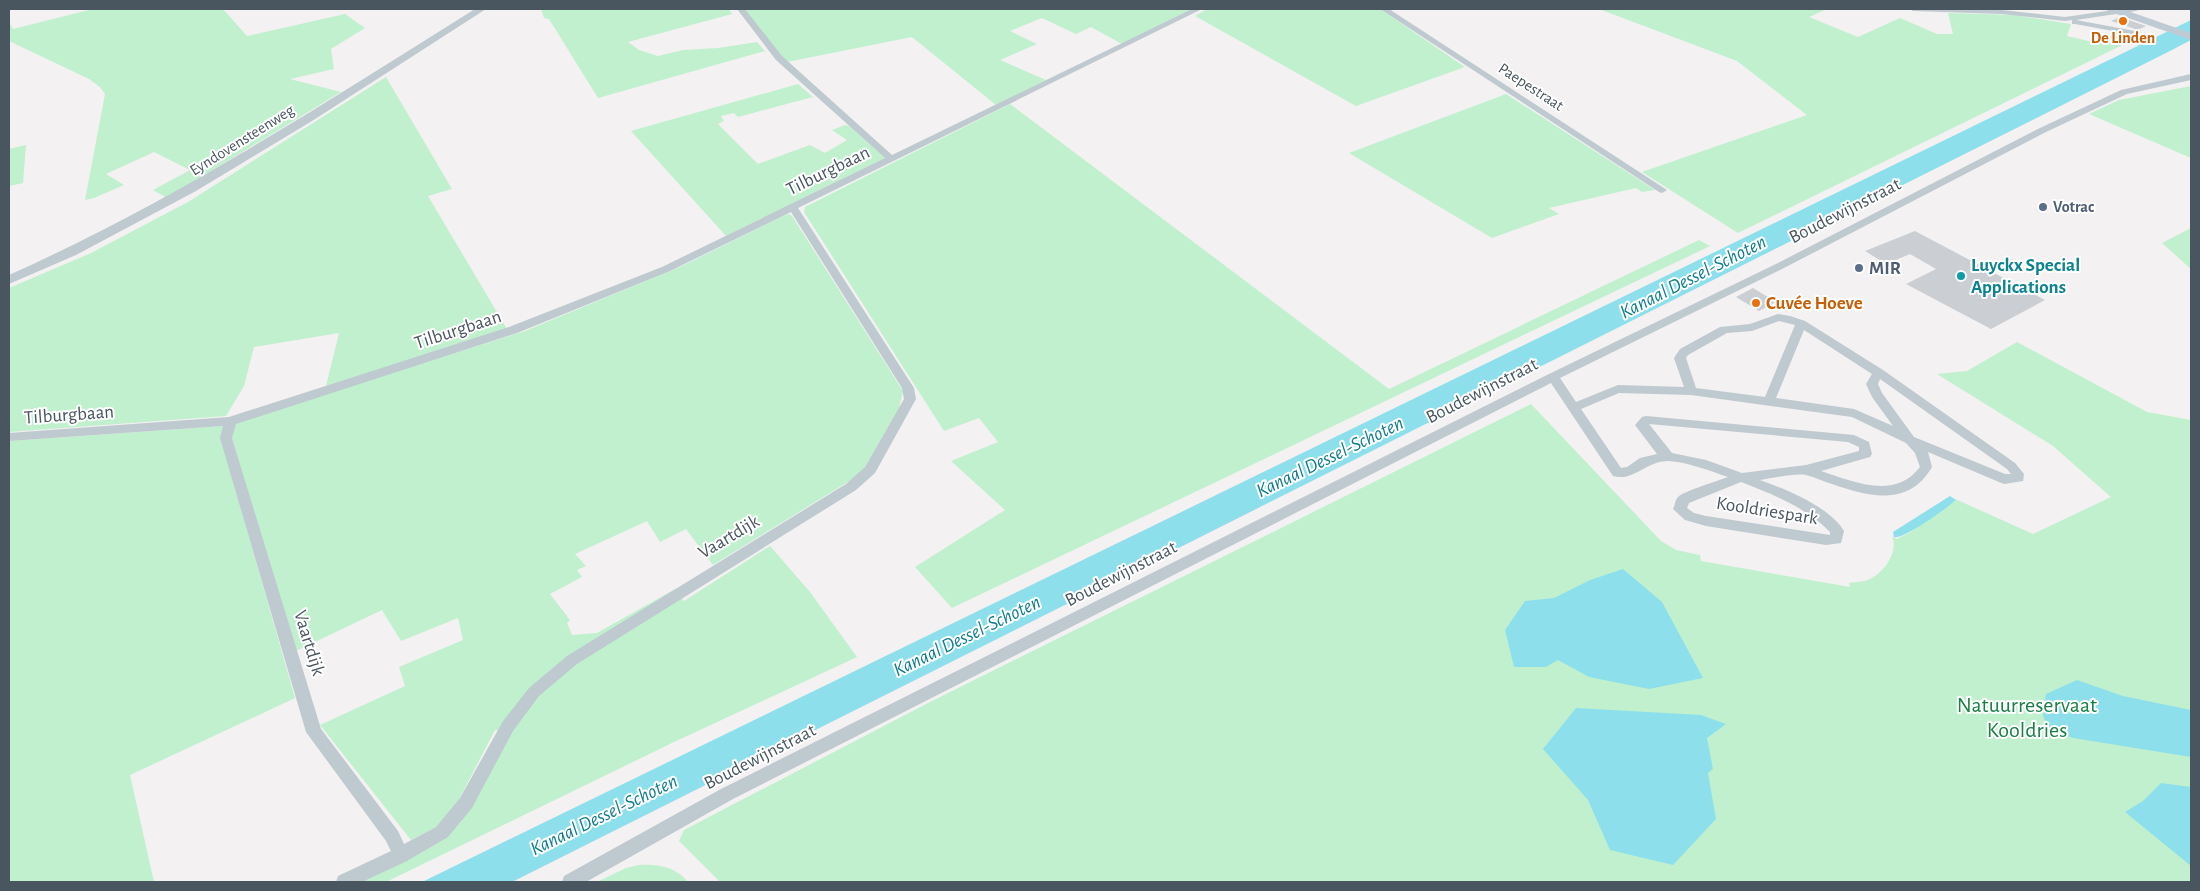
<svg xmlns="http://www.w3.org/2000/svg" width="2200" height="891" font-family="'Alegreya Sans',sans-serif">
<rect width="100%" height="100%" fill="#f3f1f1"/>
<!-- green -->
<g fill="#c1f0cf">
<polygon points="93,9 223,9 247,36 345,14 365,28 331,49 334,69 290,79 341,92 167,198 153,190 190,170 154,152 106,174 124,185 94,198 85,200 105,94 100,87 89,79 9,41 9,22 13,29"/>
<polygon points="541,9 729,9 732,14 628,42 639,50 658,56 683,50 718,48 757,42 765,51 598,98 549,19 544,18"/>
<polygon points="745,9 1192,9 1122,44 1091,27 1076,34 1042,18 1010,31 1037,44 1000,60 1046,80 996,105 912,37 787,62 773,49"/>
<polygon points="1207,9 1380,9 1465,67 1356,106 1195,16"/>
<polygon points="1599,9 1827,9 1809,17 1858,37 1900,18 1937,34 1953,34 1948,13 2014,15 2071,24 2067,36 2097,43 2117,32 2143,35 1738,233 1642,172 1807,115 1737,61"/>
<polygon points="386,77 452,189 428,196 507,329 326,386 339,333 254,347 244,386 226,416 9,432 9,288 91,253 188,202"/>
<polygon points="798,84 813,97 738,117 734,113 721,116 724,121 718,124 758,164 810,145 825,153 847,140 832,130 845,125 849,126 885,158 726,236 631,131"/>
<polygon points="2191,86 2191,158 2089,114 2119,100"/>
<polygon points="1506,94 1655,190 1642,192 1636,188 1549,208 1559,214 1492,238 1349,153"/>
<polygon points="1010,104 1389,389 1699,240 1710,246 952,608 915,567 1005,510 951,461 998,442 979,418 944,431 804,212 805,207"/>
<polygon points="26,145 23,183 9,186 9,149"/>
<polygon points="789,214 792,216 903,391 899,408 866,465 860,473 851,480 713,565 686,529 660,542 647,521 575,554 586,566 577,570 582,577 550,594 570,620 567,623 572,635 597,633 675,589 684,601 770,546 810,592 857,657 672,743 386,882 354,882 438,842 460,823 511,732 495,730 453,811 438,826 411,840 320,725 405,686 399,667 463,640 458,618 401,641 382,610 296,651 231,435 234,426 239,421 525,331 682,266 783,216"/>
<polygon points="2191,228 2191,269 2162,243"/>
<path d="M 2017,342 L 2147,412 L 2191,420 L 2191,882 L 720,882 L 679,841 L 684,830 L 930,702 L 1531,404 L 1661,541 L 1676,550 L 1700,555 L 1701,561 L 1850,587 L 1849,583 C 1854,582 1860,582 1865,581 C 1883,575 1899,553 1892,536 L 1897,539 L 1909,533 L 1951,504 L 1956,500 L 1953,498 L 2033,534 L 2111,497 L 2053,446 L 1937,374 L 1967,371 Z"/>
<polygon points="223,426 221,439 295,698 130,775 154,882 9,882 9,441"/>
<path d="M 639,865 C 660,864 675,867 688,882 L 597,882 L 626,868 Z"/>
</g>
<!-- water -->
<g fill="#8edfec">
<polygon points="2191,20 2191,40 2170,51 512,882 422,882"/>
<path d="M 1950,496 L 1956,500 C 1947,508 1903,540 1894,537 L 1893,532 Z"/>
<polygon points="1623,569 1662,602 1703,678 1649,689 1589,677 1558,660 1546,667 1514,667 1505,630 1525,601 1554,598 1590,580"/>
<polygon points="2077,680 2123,696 2191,710 2191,757 2073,738 2050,730 2043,716 2046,694"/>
<polygon points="1576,708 1701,715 1726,724 1707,738 1713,769 1708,773 1716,819 1673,865 1610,850 1588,800 1543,749"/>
<polygon points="2161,783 2191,787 2191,866 2125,812 2143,801"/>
</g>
<!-- building -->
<g fill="#cbced3">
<polygon points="2120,17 2146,26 2138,30 2111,21"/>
<polygon points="1915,231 2045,300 1991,329 1906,284 1936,269 1910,254 1886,264 1865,251"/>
<polygon points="1753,288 1776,302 1759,311 1736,297"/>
</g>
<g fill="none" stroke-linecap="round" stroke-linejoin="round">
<!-- minor -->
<g fill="#bfc9d0" fill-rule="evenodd">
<path d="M 737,9 L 745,9 L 782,56 L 892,155 L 1192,9 L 1202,9 L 798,208 L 914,388 L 916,399 L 875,473 L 856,490 L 577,664 L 539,696 L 513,731 L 472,808 L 448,837 L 407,861 L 362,882 L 336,882 L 338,876 L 391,851 L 386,841 L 306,732 L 220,438 L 223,426 L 9,441 L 9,433 L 229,417 L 509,327 L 662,267 L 885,158 L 776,60 ZM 791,212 L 902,388 L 904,399 L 865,467 L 846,484 L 567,656 L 529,688 L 503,721 L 460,798 L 436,827 L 404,844 L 398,831 L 321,729 L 232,438 L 236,424 L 517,333 L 670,271 Z"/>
<polygon points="1380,9 1389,9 1667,190 1662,193 1659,192"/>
<polygon points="1909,9 2002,10 2065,17 2121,9 2140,9 2136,11 2076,20 2135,31 2139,33 2135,35 2075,24 2072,24 2072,20 2065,21 2002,14 1913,11"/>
<path d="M 2191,74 L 2191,80 L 2127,94 L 2046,132 L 1784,268 L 1560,378 L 1576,402 L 1618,385 L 1684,387 L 1674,358 L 1680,349 L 1720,327 L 1750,324 L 1778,314 L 1790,316 L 1805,321 L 1883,370 L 2015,463 L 2024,474 L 2023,481 L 2004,484 L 1999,482 L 1928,452 L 1932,467 C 1909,507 1869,497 1832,484 C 1824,482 1815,477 1806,475 C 1795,473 1773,478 1760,480 C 1785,489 1830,507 1844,531 L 1841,543 L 1826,545 L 1706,526 L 1685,520 L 1673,509 C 1675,506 1675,500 1678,497 C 1684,491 1718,481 1728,477 C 1710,471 1688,462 1668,461 C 1646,461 1634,482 1613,476 L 1551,383 L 733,799 L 586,882 L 562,882 L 564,876 L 721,789 L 1549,374 L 1776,264 L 2040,128 L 2121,90 ZM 1779,321 L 1795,325 L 1765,397 L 1696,388 L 1686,358 L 1688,355 L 1727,333 L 1752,331 ZM 1804,330 L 1872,374 L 1866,384 L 1872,397 L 1893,426 L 1854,409 L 1776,398 ZM 1880,379 L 2007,469 L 2011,474 L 2005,474 L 1914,437 L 1882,393 L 1878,384 ZM 1619,393 L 1691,395 L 1852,417 L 1906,443 L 1915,453 L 1920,467 C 1895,500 1854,482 1821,471 L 1870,457 L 1872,454 L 1869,442 L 1854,435 L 1646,416 L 1642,417 L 1635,425 L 1657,454 L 1640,458 L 1627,467 L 1621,468 L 1581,409 ZM 1649,424 L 1848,442 L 1859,447 L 1859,451 L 1806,465 L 1742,473 L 1706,460 L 1672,453 ZM 1741,482 C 1772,494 1807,508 1830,532 L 1830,535 L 1706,516 L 1694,513 L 1687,508 L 1689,503 Z"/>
</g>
<!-- tertiary -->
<path fill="#bfc9d0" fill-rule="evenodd" d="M 475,9 L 486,9 L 312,121 L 196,191 L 76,255 L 9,284 L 9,275 C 174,201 322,105 475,9 Z"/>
<!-- secondary -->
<polygon fill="#bfcbd4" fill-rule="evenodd" points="2106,9 2122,9 2191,33 2191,40 2108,11"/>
</g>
<!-- markers -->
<g fill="#e8710a" stroke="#fff" stroke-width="2">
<circle cx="2123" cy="21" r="5"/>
<circle cx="1756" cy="303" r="5"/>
</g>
<g fill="#5c6f8a" stroke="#fff" stroke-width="2">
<circle cx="2043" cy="207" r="5"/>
<circle cx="1859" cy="268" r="5"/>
</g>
<circle fill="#0f9aa8" stroke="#fff" stroke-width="2" cx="1961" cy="276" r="5"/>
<g text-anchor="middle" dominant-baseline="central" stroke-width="4" stroke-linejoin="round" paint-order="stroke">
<!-- far-food labels -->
<g font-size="16" font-weight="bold" fill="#c56008" stroke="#fff">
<text x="2123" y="38">De Linden</text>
</g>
<!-- far-street labels -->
<g font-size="16" fill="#49565f" stroke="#fff">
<text transform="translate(1531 87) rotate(33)">Paepestraat</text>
<text transform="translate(242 140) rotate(-32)">Eyndovensteenweg</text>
</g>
<!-- far-service labels -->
<g font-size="16" font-weight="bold" fill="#4e5e75" stroke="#fff" text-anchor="start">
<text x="2053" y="207">Votrac</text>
</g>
<!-- street labels -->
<g font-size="19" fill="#49565f" stroke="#fff">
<text transform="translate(828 171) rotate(-26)">Tilburgbaan</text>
<text transform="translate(1845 211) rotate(-27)">Boudewijnstraat</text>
<text transform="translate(458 330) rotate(-18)">Tilburgbaan</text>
<text transform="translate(1482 391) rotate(-27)">Boudewijnstraat</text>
<text transform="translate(69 415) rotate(-4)">Tilburgbaan</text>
<text transform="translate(1767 511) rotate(9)">Kooldriespark</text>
<text transform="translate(729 537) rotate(-31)">Vaartdijk</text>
<text transform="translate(1121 574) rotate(-27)">Boudewijnstraat</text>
<text transform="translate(309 643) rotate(73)">Vaartdijk</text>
<text transform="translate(760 757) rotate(-27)">Boudewijnstraat</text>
</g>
<!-- culture labels -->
<g font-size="19" font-weight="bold" fill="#0d838f" stroke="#fff" text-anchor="start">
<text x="1971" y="265">Luyckx Special<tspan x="1971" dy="22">Applications</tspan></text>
</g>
<!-- service labels -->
<g font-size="19" font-weight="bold" fill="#4e5e75" stroke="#fff" text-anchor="start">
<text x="1869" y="268">MIR</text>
</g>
<!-- food labels -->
<g font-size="19" font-weight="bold" fill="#c56008" stroke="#fff" text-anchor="start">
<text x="1766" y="303">Cuvée Hoeve</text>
</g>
<!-- water labels -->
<g font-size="20" font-style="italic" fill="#0e7c8e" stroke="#fff">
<text transform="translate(1693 277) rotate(-27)">Kanaal Dessel-Schoten</text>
<text transform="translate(1330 457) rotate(-26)">Kanaal Dessel-Schoten</text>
<text transform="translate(967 636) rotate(-26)">Kanaal Dessel-Schoten</text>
<text transform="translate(604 815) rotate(-26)">Kanaal Dessel-Schoten</text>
</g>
<!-- near-park labels -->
<g font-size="22" fill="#188145" stroke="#fff">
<text x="2027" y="705">Natuurreservaat<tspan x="2027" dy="25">Kooldries</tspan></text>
</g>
</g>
<!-- border -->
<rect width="2200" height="891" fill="none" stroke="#49565f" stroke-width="20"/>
</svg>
